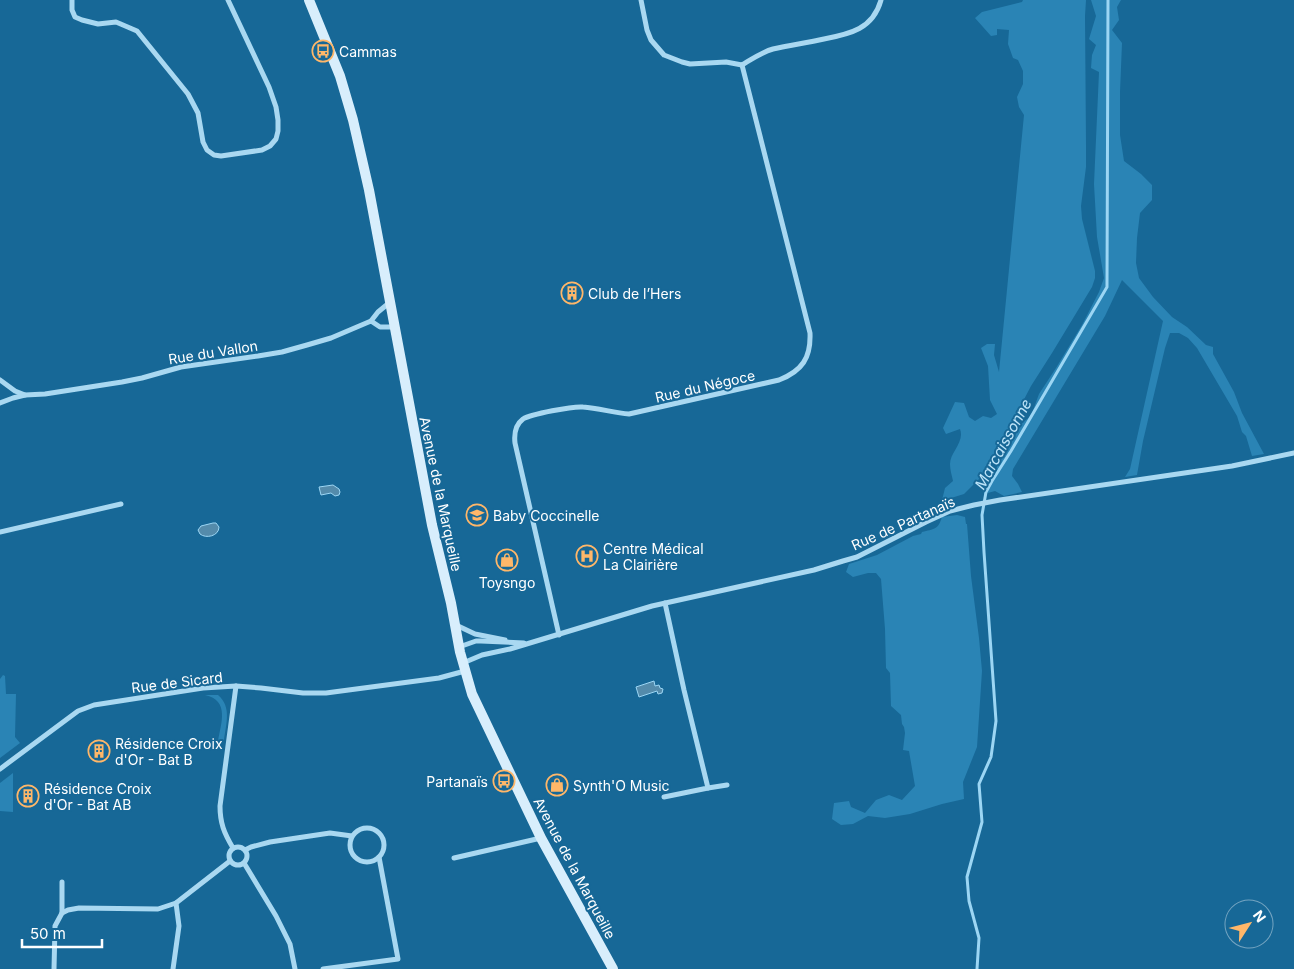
<svg xmlns="http://www.w3.org/2000/svg" width="1294" height="969" font-family="Inter,sans-serif">
<rect width="100%" height="100%" fill="#176897"/>
<!-- green -->
<g fill="#2a84b5">
<path d="M 1023,0 L 1086,0 L 1085,16 L 1086,145 L 1086,167 L 1081,206 L 1082,219 L 1095,271 L 1095,278 L 1092,287 L 1052,353 L 1031,386 L 1018,411 L 1010,432 L 996,457 L 980,478 L 964,494 L 948,499 L 944,502 L 942,500 L 945,488 L 953,481 C 952,476 950,470 950,464 C 950,452 965,442 960,429 L 946,434 L 943,428 L 955,402 L 964,403 L 969,417 L 975,421 L 983,416 L 991,418 L 997,414 L 990,400 L 988,366 L 981,348 L 987,344 L 995,344 L 994,355 L 999,372 L 1024,115 L 1019,107 L 1017,97 L 1023,84 L 1023,71 L 1018,60 L 1013,58 L 1008,44 L 1009,30 L 997,29 L 997,35 L 991,36 L 975,18 L 982,12 L 1022,2 Z"/>
<polygon points="1091,0 1121,0 1117,7 1119,20 1112,30 1122,43 1120,92 1120,135 1124,161 1141,174 1152,185 1152,200 1140,213 1137,238 1136,263 1139,278 1153,297 1172,317 1187,327 1206,345 1213,347 1213,354 1234,392 1242,413 1264,454 1252,456 1246,436 1242,432 1237,416 1197,348 1188,338 1179,333 1170,333 1165,348 1143,441 1137,475 1125,477 1130,469 1163,321 1122,280 1105,316 1013,469 1012,476 1018,484 1022,492 1004,496 995,491 984,494 984,482 995,470 1022,423 1031,416 1039,394 1056,368 1082,325 1099,292 1104,278 1097,237 1094,184 1099,72 1091,68 1092,55 1096,45 1089,39 1096,16"/>
<path d="M 957,515 L 965,517 L 966,524 L 967,524 L 971,576 L 979,638 L 982,671 L 977,747 L 963,782 L 964,799 L 942,804 L 910,814 L 885,818 L 868,816 L 853,824 L 841,825 L 832,819 L 834,803 L 849,801 L 851,807 L 865,813 L 876,800 L 889,795 L 902,800 L 915,786 L 909,751 L 903,750 L 905,733 L 904,727 L 902,724 L 901,715 L 891,706 L 890,673 L 886,668 L 885,629 L 881,579 L 876,573 L 868,573 L 853,577 L 846,572 L 849,564 L 877,555 L 913,536 L 921,534 L 922,532 C 934,529 938,530 942,517 Z"/>
<polygon points="3,675 5,676 6,694 16,694 15,737 20,743 0,758 0,679"/>
<path d="M 205,695 L 218,695 C 232,707 226,724 224,740 L 218,741 C 221,724 230,700 205,695 Z"/>
<polygon points="13,773 13,812 0,811 0,783"/>
</g>
<!-- water -->
<g fill="#548bab" stroke="#9cd6f4">
<polygon points="333,485 339,489 340,492 339,495 335,496 331,493 321,495 319,487"/>
<path d="M 213,523 L 216,523 L 219,527 C 219,536 206,539 200,534 L 198,530 L 201,526 Z"/>
<polygon points="654,681 655,686 659,685 660,688 663,689 662,693 658,694 657,691 639,697 636,687"/>
</g>
<g fill="none" stroke-linecap="round" stroke-linejoin="round">
<!-- stream -->
<polyline stroke="#9cd6f4" stroke-width="3" points="977,969 979,938 969,901 967,877 982,822 979,784 991,757 996,721 984,552 982,515 986,492 992,481 1011,451 1107,287 1108,0"/>
<!-- street -->
<g stroke="#a9d8f1" stroke-width="5">
<polyline points="72,0 72,10 75,17 82,20 98,24 116,22 137,31 188,94 198,113 203,142 207,150 214,155 221,156 262,150 270,146 276,139 278,131 278,120 276,107 269,87 228,0"/>
<path d="M 641,0 L 647,30 L 651,40 L 664,55 L 682,62 L 690,64 L 726,62 L 742,65 C 752,59 762,52 773,49 C 790,45 807,43 824,39 C 850,34 873,29 881,0"/>
<polyline points="371,321 378,312 389,303"/>
<polyline points="0,380 15,391 25,395"/>
<polyline points="0,403 13,398 25,395 45,394 122,382 142,378 181,367 258,356 282,352 307,345 331,338 371,321 380,327 394,327"/>
<polyline points="0,532 121,504"/>
<polyline points="456,625 475,634 505,640"/>
<path d="M 559,635 L 515,443 C 514,434 515,425 523,419 C 531,414 573,406 583,407 C 599,408 614,413 629,414 L 779,380 C 802,371 811,358 810,333 L 742,65"/>
<polyline points="459,647 476,641 481,641 524,643"/>
<polyline points="463,663 482,655 510,649 652,606 814,570 843,561 857,557 926,522 950,511 974,505 1000,500 1232,466 1294,453"/>
<polyline points="0,769 78,711 94,705 203,688 236,686 261,688 303,693 326,693 439,678 465,671"/>
<polyline points="708,788 727,785"/>
<polyline points="664,797 708,788 684,690 665,603"/>
<circle cx="367" cy="845" r="17"/>
<circle cx="238" cy="856" r="9"/>
<path d="M 233,848 C 224,833 220,823 220,806 L 236,686"/>
<polyline points="245,850 251,847 270,842 330,833 352,836"/>
<polyline points="454,858 541,838"/>
<polyline points="244,863 276,916 290,944 295,969"/>
<polyline points="62,913 68,910 79,908 158,909 176,903 230,861"/>
<polyline points="54,969 55,926 62,913 62,882"/>
<polyline points="173,969 179,926 176,903"/>
<polyline points="323,969 398,959 379,857"/>
</g>
<!-- secondary -->
<polyline stroke="#d8eefc" stroke-width="10" points="309,0 340,76 353,120 369,190 432,525 451,603 460,652 472,694 541,838 613,969"/>
</g>
<!-- icons -->
<defs>
<g id="bus-ring" transform="scale(1.125)"><circle r="9.5" fill="#176897" stroke="#ffb769" stroke-width="1.5"/><path d="M-5-6H5V4H4V6H2V4H-2V6H-4V4H-5ZM-3.5-4V0h7V-4ZM-3.5 1.2v1.5H-2V1.2ZM2 1.2v1.5H3.5V1.2Z" fill="#ffb769"/></g>
<g id="building-ring" transform="scale(1.125)"><circle r="9.5" fill="#176897" stroke="#ffb769" stroke-width="1.5"/><path d="M-4-6H4V6H1V3H-1V6H-4ZM-2.5-4.3h1.7v1.8h-1.7ZM.8-4.3h1.7v1.8H.8ZM-2.5-1h1.7V.8h-1.7ZM.8-1h1.7V.8H.8Z" fill="#ffb769"/></g>
<g id="school-ring" transform="scale(1.125)"><circle r="9.5" fill="#176897" stroke="#ffb769" stroke-width="1.5"/><path d="M0-5L7-2L0 1L-7-2ZM-4 1L0 2.5L4 1V4Q0 6-4 4Z" fill="#ffb769"/></g>
<g id="hospital-ring" transform="scale(1.125)"><circle r="9.5" fill="#176897" stroke="#ffb769" stroke-width="1.5"/><path d="M-5-5h3v3.5h4V-5h3V5h-3V1.5h-4V5h-3Z" fill="#ffb769"/></g>
<g id="shop-ring" transform="scale(1.125)"><circle r="9.5" fill="#176897" stroke="#ffb769" stroke-width="1.5"/><path d="M-5-2.5h2.3a2.7 3.5 0 0 1 5.4 0H5L5.5 6h-11ZM-1.5-2.5h3a1.5 2.3 0 0 0-3 0Z" fill="#ffb769"/></g>
</defs>
<g fill-rule="evenodd">
<use href="#bus-ring" x="323" y="51"/>
<use href="#building-ring" x="572" y="293"/>
<use href="#school-ring" x="477" y="515"/>
<use href="#hospital-ring" x="587" y="556"/>
<use href="#shop-ring" x="507" y="560"/>
<use href="#building-ring" x="99" y="751"/>
<use href="#bus-ring" x="504" y="781"/>
<use href="#shop-ring" x="557" y="785"/>
<use href="#building-ring" x="28" y="796"/>
</g>
<g text-anchor="middle" dominant-baseline="central" stroke-width="4" stroke-linejoin="round" paint-order="stroke">
<!-- poi labels -->
<g font-size="14" fill="#fff" stroke="#176897" text-anchor="start">
<text x="339" y="51">Cammas</text>
<text x="588" y="293">Club de l’Hers</text>
<text x="493" y="515">Baby Coccinelle</text>
<text x="603" y="548">Centre Médical<tspan x="603" dy="16">La Clairière</tspan></text>
<text x="507" y="582" text-anchor="middle">Toysngo</text>
<text x="115" y="743">Résidence Croix<tspan x="115" dy="16">d'Or - Bat B</tspan></text>
<text x="488" y="781" text-anchor="end">Partanaïs</text>
<text x="573" y="785">Synth'O Music</text>
<text x="44" y="788">Résidence Croix<tspan x="44" dy="16">d'Or - Bat AB</tspan></text>
</g>
<!-- street labels -->
<g font-size="14" fill="#fff" stroke="#176897">
<text transform="translate(213 352) rotate(-9)">Rue du Vallon</text>
<text transform="translate(705 386) rotate(-13)">Rue du Négoce</text>
<text transform="translate(441 494) rotate(78)">Avenue de la Marqueille</text>
<text transform="translate(903 523) rotate(-24)">Rue de Partanaïs</text>
<text transform="translate(177 682) rotate(-7)">Rue de Sicard</text>
<text transform="translate(575 868) rotate(62)">Avenue de la Marqueille</text>
</g>
<!-- water labels -->
<g font-size="15" font-style="italic" fill="#bde4f9" stroke="#176897">
<text transform="translate(1003 444) rotate(-61)">Marcaissonne</text>
</g>
</g>
<!-- north arrow -->
<g transform="translate(1249 924) rotate(54)"><circle r="24" fill="#176897" stroke="#74a4c1"/>
<path d="M0-4L9 19L0 12L-9 19Z" fill="#ffb769"/>
<text y="-8" font-size="14" font-weight="bold" text-anchor="middle" fill="#ffffff">N</text>
</g>
<!-- scale -->
<path d="M22 939v8h80v-8" fill="none" stroke="#ffffff" stroke-width="2.5"/>
<text x="30" y="939" font-size="15" fill="#ffffff" stroke="#176897" stroke-width="4" paint-order="stroke">50 m</text>
</svg>
